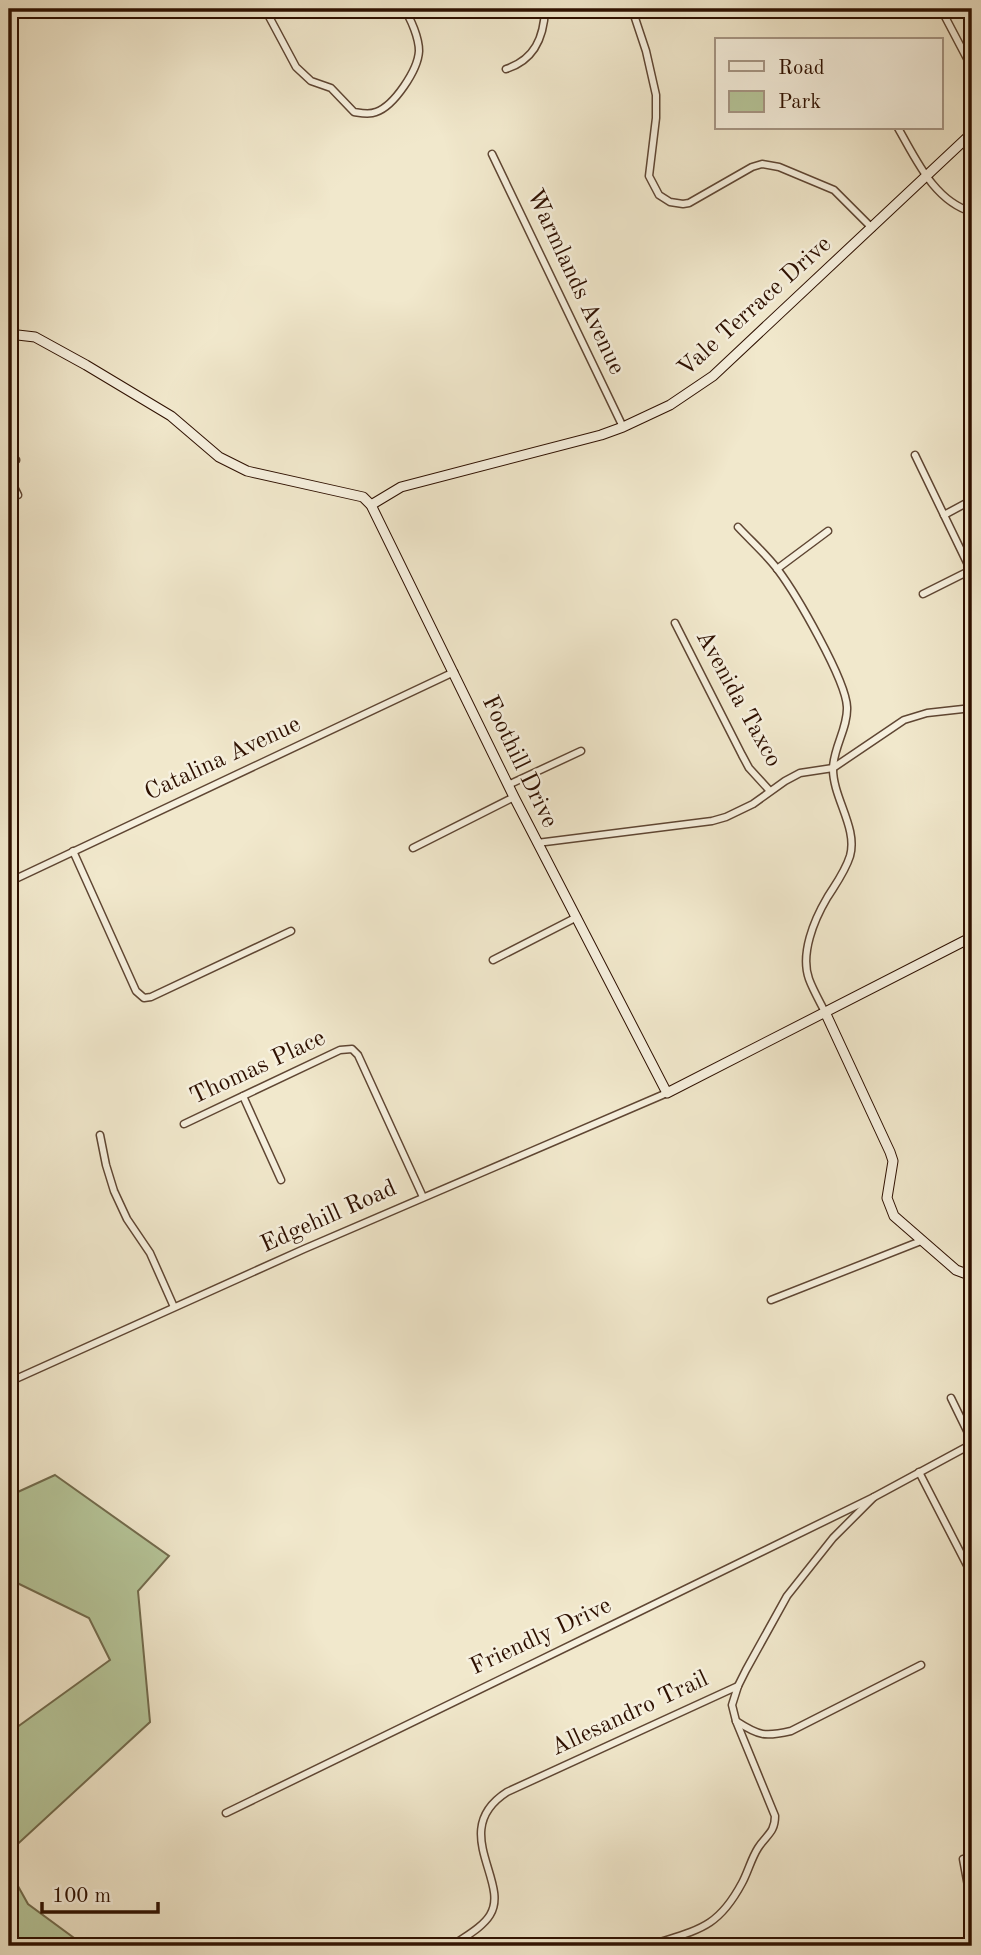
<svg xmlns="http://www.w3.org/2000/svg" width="981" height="1955" font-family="'Old Standard TT',serif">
<rect width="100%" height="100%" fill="#f1e8cc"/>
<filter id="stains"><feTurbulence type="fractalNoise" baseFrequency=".00286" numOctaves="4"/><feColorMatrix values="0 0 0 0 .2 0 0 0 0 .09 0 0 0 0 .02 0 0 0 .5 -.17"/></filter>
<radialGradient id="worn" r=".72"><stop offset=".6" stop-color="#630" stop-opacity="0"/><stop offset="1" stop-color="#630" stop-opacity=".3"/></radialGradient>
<!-- green -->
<g fill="#b6c69a" stroke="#726b4d" stroke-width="2">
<polygon points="55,1475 169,1556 138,1591 150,1722 9,1852 9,1733 110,1660 89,1618 9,1579 9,1496"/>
<polygon points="9,1870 28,1904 85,1946 9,1946"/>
</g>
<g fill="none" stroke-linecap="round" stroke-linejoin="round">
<!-- street casing -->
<g stroke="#5f4633" stroke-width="9">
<g id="street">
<path d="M 265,9 L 296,67 L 311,81 L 331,88 L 354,112 C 361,113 369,115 376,112 C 394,106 418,70 419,51 C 419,38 411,19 404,9"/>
<polyline points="632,9 646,51 656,95 656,118 649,176 659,195 670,202 683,204 689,203 752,167 762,164 779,167 834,190 872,228"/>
<polyline points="941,9 972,68"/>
<path d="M 506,69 C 535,60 544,37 545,9"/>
<path d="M 898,128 C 916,159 934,201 972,212"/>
<polyline points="492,154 623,427"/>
<polyline points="915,455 972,573"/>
<polyline points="9,459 16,460"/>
<polyline points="9,477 18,495"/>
<polyline points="944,515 972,500"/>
<path d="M 738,527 C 751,541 767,555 778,570 C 796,594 846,680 847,707 C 848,728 833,748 833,769 C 833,798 858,828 850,856 C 845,872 835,885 827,898 C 814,920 800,954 809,979 C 813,990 820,1002 825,1012"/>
<polyline points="777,569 828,531"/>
<polyline points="923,594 971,570"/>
<polyline points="675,623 742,755 749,768 770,791"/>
<polyline points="508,785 581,751"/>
<polyline points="537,843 712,821 726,817 753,804 785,781 800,773 833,768 904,720 927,713 972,708"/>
<polyline points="413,848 514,797"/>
<polyline points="73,851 136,991 144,998 151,997 291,931"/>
<polyline points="9,882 454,672"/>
<polyline points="493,960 577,917"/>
<polyline points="243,1096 281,1180"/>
<polyline points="184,1124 340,1050 352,1049 358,1055 423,1197"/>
<polyline points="100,1135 106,1165 114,1191 127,1219 150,1253 174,1307"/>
<polyline points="771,1300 921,1241"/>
<polyline points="9,1382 304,1249 667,1093"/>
<polyline points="951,1398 972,1441"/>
<polyline points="919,1472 972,1575"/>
<path d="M 736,1721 C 759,1736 765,1737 791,1731 L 921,1665"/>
<path d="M 226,1813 C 442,1709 658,1602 874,1497"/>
<polyline points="963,1859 968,1886 972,1891"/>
<path d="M 657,1943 C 701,1929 719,1926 742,1883 C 748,1872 751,1859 758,1848 C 766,1835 775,1833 775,1816 L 736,1721 L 732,1705 L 738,1686 L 746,1670 L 787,1596 L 833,1538 L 874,1497 L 972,1444"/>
<path d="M 452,1946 C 464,1937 482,1928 490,1915 C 511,1882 448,1830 507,1792 L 738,1686"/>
</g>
</g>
<!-- secondary casing -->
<g stroke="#2e1000" stroke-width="11">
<g id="secondary">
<polyline points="9,334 35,337 86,365 171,416 219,457 247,471 363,497 371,505 514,797 667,1093 972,937"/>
<polyline points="371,505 401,487 601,435 623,427 670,405 713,376 972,133"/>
<polyline points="825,1012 890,1152 893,1161 887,1198 894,1216 956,1270 972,1276"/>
</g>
</g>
<!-- street -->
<use href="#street" stroke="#f6f0de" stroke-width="6"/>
<!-- secondary -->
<use href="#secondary" stroke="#f6f0de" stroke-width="9"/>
</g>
<g text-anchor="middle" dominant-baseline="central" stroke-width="5" stroke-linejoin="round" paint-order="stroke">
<!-- street labels -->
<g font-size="24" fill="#2e1000" stroke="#f6f0de">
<text transform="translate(575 282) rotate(65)">Warmlands Avenue</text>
<text transform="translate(755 307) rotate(-42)">Vale Terrace Drive</text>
<text transform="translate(738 699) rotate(61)">Avenida Taxco</text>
<text transform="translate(223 759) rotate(-25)">Catalina Avenue</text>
<text transform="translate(519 762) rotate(64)">Foothill Drive</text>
<text transform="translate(258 1068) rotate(-25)">Thomas Place</text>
<text transform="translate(329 1217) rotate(-24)">Edgehill Road</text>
<text transform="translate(541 1637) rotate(-25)">Friendly Drive</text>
<text transform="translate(630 1714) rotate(-25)">Allesandro Trail</text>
</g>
</g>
<!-- margin -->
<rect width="981" height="1955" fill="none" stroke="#f1e8cc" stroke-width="35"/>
<rect x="10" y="10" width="960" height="1934" fill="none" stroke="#2e1000" stroke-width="3.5"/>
<rect x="18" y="18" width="946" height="1920" fill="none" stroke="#2e1000" stroke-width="2"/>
<!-- legend -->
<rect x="715" y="38" width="228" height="91" fill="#f6f0de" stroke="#a69685" stroke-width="2"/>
<rect x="729" y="61" width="35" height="10" fill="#f6f0de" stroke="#a69685" stroke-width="2"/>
<text x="778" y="74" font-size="21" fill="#2e1000">Road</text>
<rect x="729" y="91" width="35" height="21" fill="#b6c69a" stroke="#a69685" stroke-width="2"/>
<text x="778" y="108" font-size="21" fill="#2e1000">Park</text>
<!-- scale -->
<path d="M42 1902v10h116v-10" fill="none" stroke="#2e1000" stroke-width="3.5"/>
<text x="52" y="1902" font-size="21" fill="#2e1000" stroke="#f6f0de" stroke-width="5" paint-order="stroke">100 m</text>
<rect width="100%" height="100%" filter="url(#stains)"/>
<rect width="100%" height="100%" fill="url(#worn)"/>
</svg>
